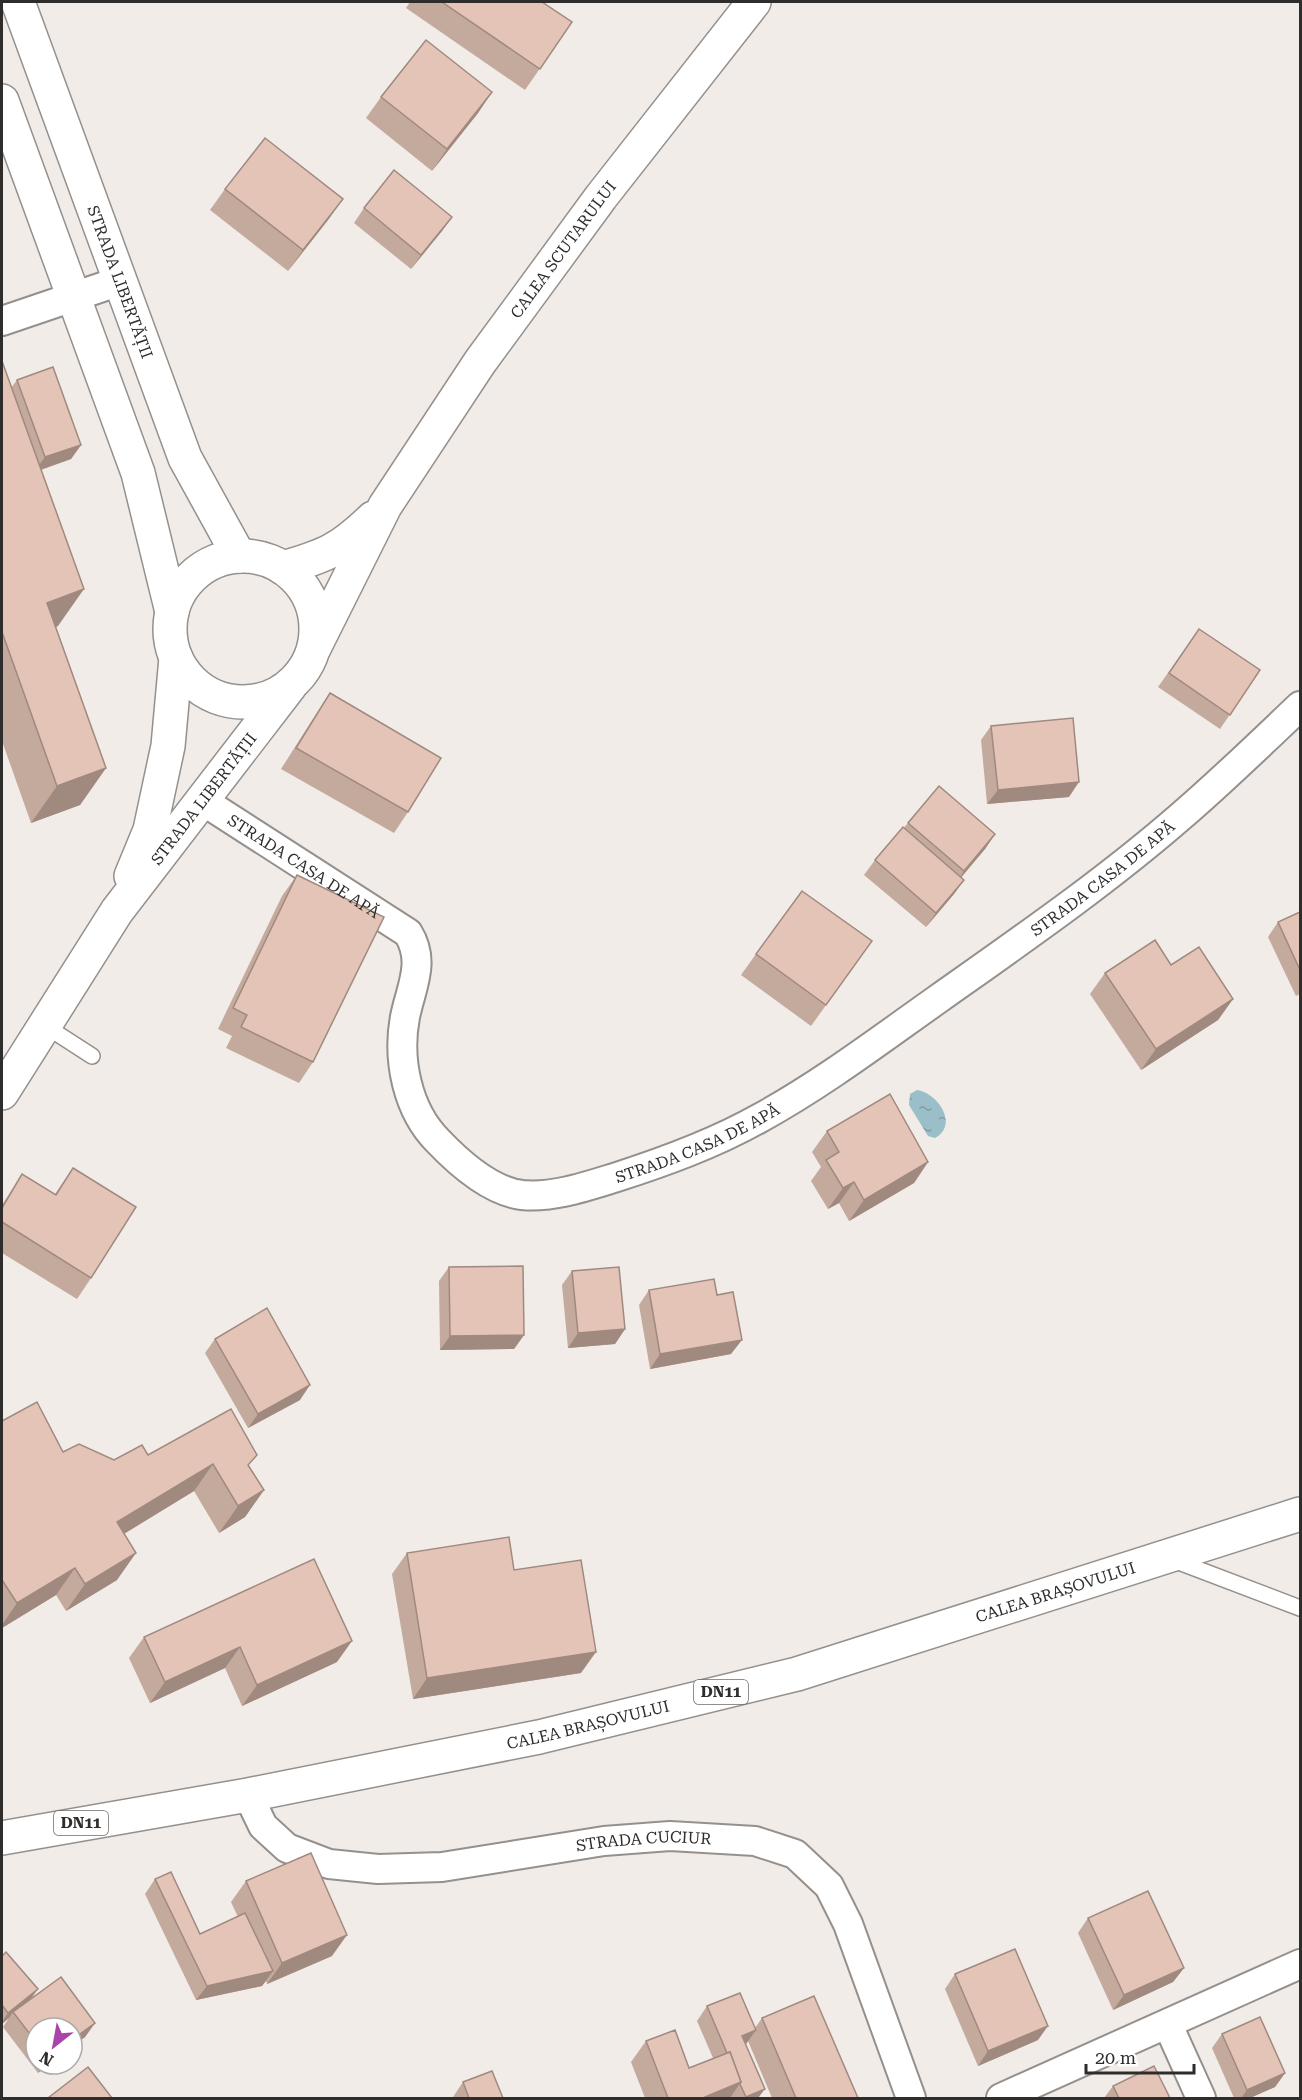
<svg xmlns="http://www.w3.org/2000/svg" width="1302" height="2100" font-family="'Roboto Serif',serif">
<defs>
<pattern id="water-ripples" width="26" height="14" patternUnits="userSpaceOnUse" patternTransform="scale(1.5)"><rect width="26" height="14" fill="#9abfc9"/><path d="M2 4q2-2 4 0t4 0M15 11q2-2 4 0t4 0" fill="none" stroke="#7e9ca3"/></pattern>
</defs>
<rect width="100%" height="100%" fill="#f1ece8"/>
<!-- water -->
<path fill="url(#water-ripples)" d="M 917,1090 C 938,1093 959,1125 935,1138 L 928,1136 L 909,1105 L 910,1094 Z"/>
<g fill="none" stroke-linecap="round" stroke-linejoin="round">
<!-- service casing -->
<g stroke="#95908c" stroke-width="18">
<g id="service">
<polyline points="44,1025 92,1056"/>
<polyline points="1171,1559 1300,1608"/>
</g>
</g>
<!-- minor casing -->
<g stroke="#95908c" stroke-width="32">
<g id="minor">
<polyline points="2,321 120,281"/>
<path id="s1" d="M 203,801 L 408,933 C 426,962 411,987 405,1017 C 397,1059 407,1110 438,1141 C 459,1163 490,1191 522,1195 C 552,1198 585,1187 614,1178 C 664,1162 714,1144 760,1118 C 822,1084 880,1040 938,999 C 1020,941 1104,883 1180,817 C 1221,782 1261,743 1300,706"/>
<path id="s2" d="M 248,1795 L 263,1826 L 287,1848 L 329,1864 L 378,1869 L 442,1867 L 604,1841 L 670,1836 L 755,1841 L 795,1854 L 829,1886 L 848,1924 L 911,2098"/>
<polyline points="1168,2025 1201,2098"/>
<polyline points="1001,2098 1300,1964"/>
</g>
</g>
<!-- secondary casing -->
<g stroke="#95908c" stroke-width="36">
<g id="secondary">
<path id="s3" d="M 18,2 L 185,458 L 239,556"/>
<polyline points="2,101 138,473 172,612"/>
<circle cx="243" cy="629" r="73"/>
<path d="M 283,568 C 326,556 341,549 373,518"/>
<path id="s4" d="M 314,648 L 385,506 L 480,362 L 601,197 L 754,2"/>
<polyline points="131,876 150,830 168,746 176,658"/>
<path id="s5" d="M 2,1093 L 117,911 L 290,686"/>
</g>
</g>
<!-- trunk casing -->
<g stroke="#95908c" stroke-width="36">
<g id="trunk">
<path id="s6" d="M 2,1838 L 248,1795 L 539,1737 L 797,1674 L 1300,1514"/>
</g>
</g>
<!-- service -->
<use href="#service" stroke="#fff" stroke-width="15"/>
<!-- minor -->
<use href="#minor" stroke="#fff" stroke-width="28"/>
<!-- secondary -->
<use href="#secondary" stroke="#fff" stroke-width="33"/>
<!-- trunk -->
<use href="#trunk" stroke="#fff" stroke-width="33"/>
</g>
<!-- wall -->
<g fill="#c4a99d">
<polygon points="410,2 542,2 572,22 525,90 406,8"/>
<polygon points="492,92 478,113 432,171 366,118 381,97"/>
<polygon points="225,189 343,199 328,220 288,271 210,210"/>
<polygon points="364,208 452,217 442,231 411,269 354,223"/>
<polygon points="2,361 11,388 17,380 81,445 71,459 41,470 58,626 56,627 106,768 80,805 31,823 2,741"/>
<polygon points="1199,629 1260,670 1220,729 1158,687"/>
<polygon points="330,693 408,812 394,833 281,769 316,714"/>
<polygon points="991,726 1069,797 987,804 981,740"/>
<polygon points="908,823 995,834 985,849 961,877 964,880 954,894 926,927 864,875 875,860"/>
<polygon points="297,875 313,1062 299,1083 226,1048 232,1036 218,1029 282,896"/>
<polygon points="1300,912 1300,994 1296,996 1268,937 1278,922"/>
<polygon points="756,954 857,962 811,1026 741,975"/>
<polygon points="1171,965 1233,999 1218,1020 1141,1070 1090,994 1105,973"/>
<polygon points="827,1131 928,1162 914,1183 849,1221 839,1203 828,1209 811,1181 821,1167 812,1152"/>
<polygon points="73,1168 91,1278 77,1299 2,1253 2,1205 22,1174 55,1194"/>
<polygon points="449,1267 524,1335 514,1349 440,1350 439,1281"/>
<polygon points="572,1271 625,1329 615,1344 568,1348 562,1285"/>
<polygon points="649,1290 717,1295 731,1354 650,1369 639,1305"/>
<polygon points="215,1339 300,1400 248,1428 205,1353"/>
<polygon points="2,1421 63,1452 114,1460 148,1455 249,1466 264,1490 245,1517 219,1533 194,1491 124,1534 117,1580 66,1611 56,1595 2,1628"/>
<polygon points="407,1553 514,1570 581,1673 413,1699 392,1574"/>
<polygon points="314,1559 337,1662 242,1706 225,1668 150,1703 129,1658 144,1637"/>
<polygon points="155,1879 200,1934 238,1917 231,1902 246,1881 332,1956 267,1984 266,1981 262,1986 196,2000 145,1894"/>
<polygon points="1088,1918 1184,1968 1173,1982 1113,2010 1078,1933"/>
<polygon points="2,1956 30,2000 95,2023 85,2037 72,2047 72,2028 36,2028 36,2064 49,2064 38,2073 3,2027 9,2018 2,2024"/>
<polygon points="955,1974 1038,2040 978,2066 945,1989"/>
<polygon points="707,2006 755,2028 762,2018 858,2098 772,2098 748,2041 746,2044 758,2098 645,2098 631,2062 646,2041 689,2068 713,2058 697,2021"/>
<polygon points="1222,2034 1285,2073 1275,2087 1250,2098 1234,2098 1212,2048"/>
<polygon points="463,2082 503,2098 454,2098 453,2097"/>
<polygon points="1113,2086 1170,2098 1104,2098"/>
</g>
<!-- shaded-wall -->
<g fill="#a0897f">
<polygon points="492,92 478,113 432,171 447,149"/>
<polygon points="343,199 328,220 288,271 303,250"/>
<polygon points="452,217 442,231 411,269 421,255"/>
<polygon points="81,445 71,459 34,472 45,457"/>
<polygon points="84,589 58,626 21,639 47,603"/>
<polygon points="106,768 80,805 31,823 57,786"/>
<polygon points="1079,782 1069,797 987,804 998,790"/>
<polygon points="995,834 985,849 954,886 964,871"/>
<polygon points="964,880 954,894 926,927 936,913"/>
<polygon points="1233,999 1218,1020 1141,1070 1156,1049"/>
<polygon points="928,1162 914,1183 849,1221 864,1200"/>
<polygon points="854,1182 839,1203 828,1209 843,1188"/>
<polygon points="625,1329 615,1344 568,1348 578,1333"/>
<polygon points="524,1335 514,1349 440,1350 450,1336"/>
<polygon points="742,1340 731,1354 650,1369 660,1354"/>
<polygon points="310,1385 300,1400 248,1428 258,1414"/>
<polygon points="213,1464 194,1491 99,1549 117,1522"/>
<polygon points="264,1490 245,1517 219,1533 238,1506"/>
<polygon points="136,1553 117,1580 66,1611 85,1584"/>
<polygon points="75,1568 56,1595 2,1628 2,1625 17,1603"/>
<polygon points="352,1641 337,1662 242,1706 257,1685"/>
<polygon points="240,1647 225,1668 150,1703 165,1682"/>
<polygon points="596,1652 581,1673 413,1699 427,1678"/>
<polygon points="347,1935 332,1956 267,1984 282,1963"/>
<polygon points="1184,1968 1173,1982 1113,2010 1124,1995"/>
<polygon points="273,1971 262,1986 196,2000 207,1986"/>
<polygon points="38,1989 28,2003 13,2012 9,2018 2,2024 2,2022 8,2013"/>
<polygon points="95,2023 85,2037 72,2047 72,2040"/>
<polygon points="1048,2026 1038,2040 978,2066 988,2051"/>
<polygon points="756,2030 746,2044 742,2036"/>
<polygon points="44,2064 49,2064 38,2073"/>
<polygon points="1285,2073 1275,2087 1250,2098 1241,2098 1247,2090"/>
<polygon points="741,2082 730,2098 704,2098 705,2097"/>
<polygon points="765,2089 758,2098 745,2098 746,2097"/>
</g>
<!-- building -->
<g fill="#e4c4b6" stroke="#a0897f" stroke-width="1.5">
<polygon points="442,2 542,2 572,22 540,69"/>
<polygon points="426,40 492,92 447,149 381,97"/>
<polygon points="265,138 343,199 303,250 225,189"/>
<polygon points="394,170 452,217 421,255 364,208"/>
<polygon points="2,361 84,589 47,603 106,768 57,786 2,632"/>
<polygon points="53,367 81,445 45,457 17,380"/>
<polygon points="1199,629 1260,670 1230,715 1169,673"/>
<polygon points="330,693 441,758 408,812 296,748"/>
<polygon points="1073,718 1079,782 998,790 991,726"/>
<polygon points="939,786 995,834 964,871 908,823"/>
<polygon points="903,827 964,880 936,913 875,860"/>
<polygon points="297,875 384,917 313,1062 241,1027 247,1015 233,1008"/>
<polygon points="802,891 872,941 826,1005 756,954"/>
<polygon points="1300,912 1300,970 1278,922"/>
<polygon points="1155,940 1171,965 1199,947 1233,999 1156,1049 1105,973"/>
<polygon points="890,1094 928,1162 864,1200 854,1182 843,1188 826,1160 839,1152 827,1131"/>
<polygon points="73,1168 136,1207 91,1278 2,1222 2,1208 22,1174 56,1195"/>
<polygon points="523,1266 524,1335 450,1336 449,1267"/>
<polygon points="619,1267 625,1329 578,1333 572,1271"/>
<polygon points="714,1279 717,1295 733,1292 742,1340 660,1354 649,1290"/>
<polygon points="267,1308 310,1385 258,1414 215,1339"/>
<polygon points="37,1402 63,1452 79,1444 114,1460 142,1445 148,1455 231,1409 257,1455 248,1465 264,1490 238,1506 213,1464 117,1522 136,1553 85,1584 75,1568 17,1603 2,1580 2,1421"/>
<polygon points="509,1537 514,1570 581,1560 596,1652 427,1678 407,1553"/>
<polygon points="314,1559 352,1641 257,1685 240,1647 165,1682 144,1637"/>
<polygon points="311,1853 347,1935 282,1963 246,1881"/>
<polygon points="171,1872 200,1934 245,1913 273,1971 207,1986 155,1879"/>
<polygon points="1148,1891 1184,1968 1124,1995 1088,1918"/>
<polygon points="1015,1949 1048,2026 988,2051 955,1974"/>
<polygon points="6,1952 38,1989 8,2013 2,2005 2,1956"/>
<polygon points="61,1977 95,2023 72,2040 72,2028 36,2028 36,2042 13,2012"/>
<polygon points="740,1993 756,2030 742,2036 765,2089 746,2097 740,2084 741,2082 730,2052 727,2053 707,2006"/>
<polygon points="814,1996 858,2098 796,2098 762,2018"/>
<polygon points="1260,2017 1285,2073 1247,2090 1222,2034"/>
<polygon points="675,2030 689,2068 730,2052 741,2082 705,2097 706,2098 668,2098 646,2041"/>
<polygon points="1154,2066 1170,2098 1119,2098 1113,2086"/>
<polygon points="88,2067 112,2098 48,2098"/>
<polygon points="492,2071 503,2098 469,2098 463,2082"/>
</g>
<g text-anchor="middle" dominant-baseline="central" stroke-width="4.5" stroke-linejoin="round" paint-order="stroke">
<!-- shield labels -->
<g fill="#fff" stroke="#6d6c6b" stroke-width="1.5">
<rect x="694" y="1680" width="54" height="24" rx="4.5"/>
<rect x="54" y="1811" width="54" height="24" rx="4.5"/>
</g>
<g font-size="15" font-weight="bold" fill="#2f2d2b">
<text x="721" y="1692">DN11</text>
<text x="81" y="1823">DN11</text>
</g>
<!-- street labels -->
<g font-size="16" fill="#2f2d2b" stroke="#fff">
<text stroke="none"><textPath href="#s4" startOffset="471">CALEA SCUTARULUI</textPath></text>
<text stroke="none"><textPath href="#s3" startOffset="298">STRADA LIBERTĂȚII</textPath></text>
<text stroke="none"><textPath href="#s5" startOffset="357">STRADA LIBERTĂȚII</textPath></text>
<text stroke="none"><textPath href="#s1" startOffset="120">STRADA CASA DE APĂ</textPath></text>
<text stroke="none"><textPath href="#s1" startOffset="1236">STRADA CASA DE APĂ</textPath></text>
<text stroke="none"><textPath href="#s1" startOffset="750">STRADA CASA DE APĂ</textPath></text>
<text stroke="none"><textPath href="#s6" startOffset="1083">CALEA BRAȘOVULUI</textPath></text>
<text stroke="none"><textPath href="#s6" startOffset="597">CALEA BRAȘOVULUI</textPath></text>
<text stroke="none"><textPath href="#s2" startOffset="429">STRADA CUCIUR</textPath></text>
</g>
</g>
<!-- border -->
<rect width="1302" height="2100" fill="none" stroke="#2f2d2b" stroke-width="6"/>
<!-- north arrow -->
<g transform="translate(54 2046) rotate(211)"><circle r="28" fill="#ffffff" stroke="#acabaa" stroke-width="1.5"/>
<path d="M0-4.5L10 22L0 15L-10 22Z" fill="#aa44a9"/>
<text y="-9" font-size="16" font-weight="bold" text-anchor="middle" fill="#2f2d2b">N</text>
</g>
<!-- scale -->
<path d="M1086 2064v9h108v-9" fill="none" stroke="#2f2d2b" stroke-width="3"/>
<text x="1095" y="2064" font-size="18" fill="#2f2d2b" stroke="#ffffff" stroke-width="4.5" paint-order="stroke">20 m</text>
</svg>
